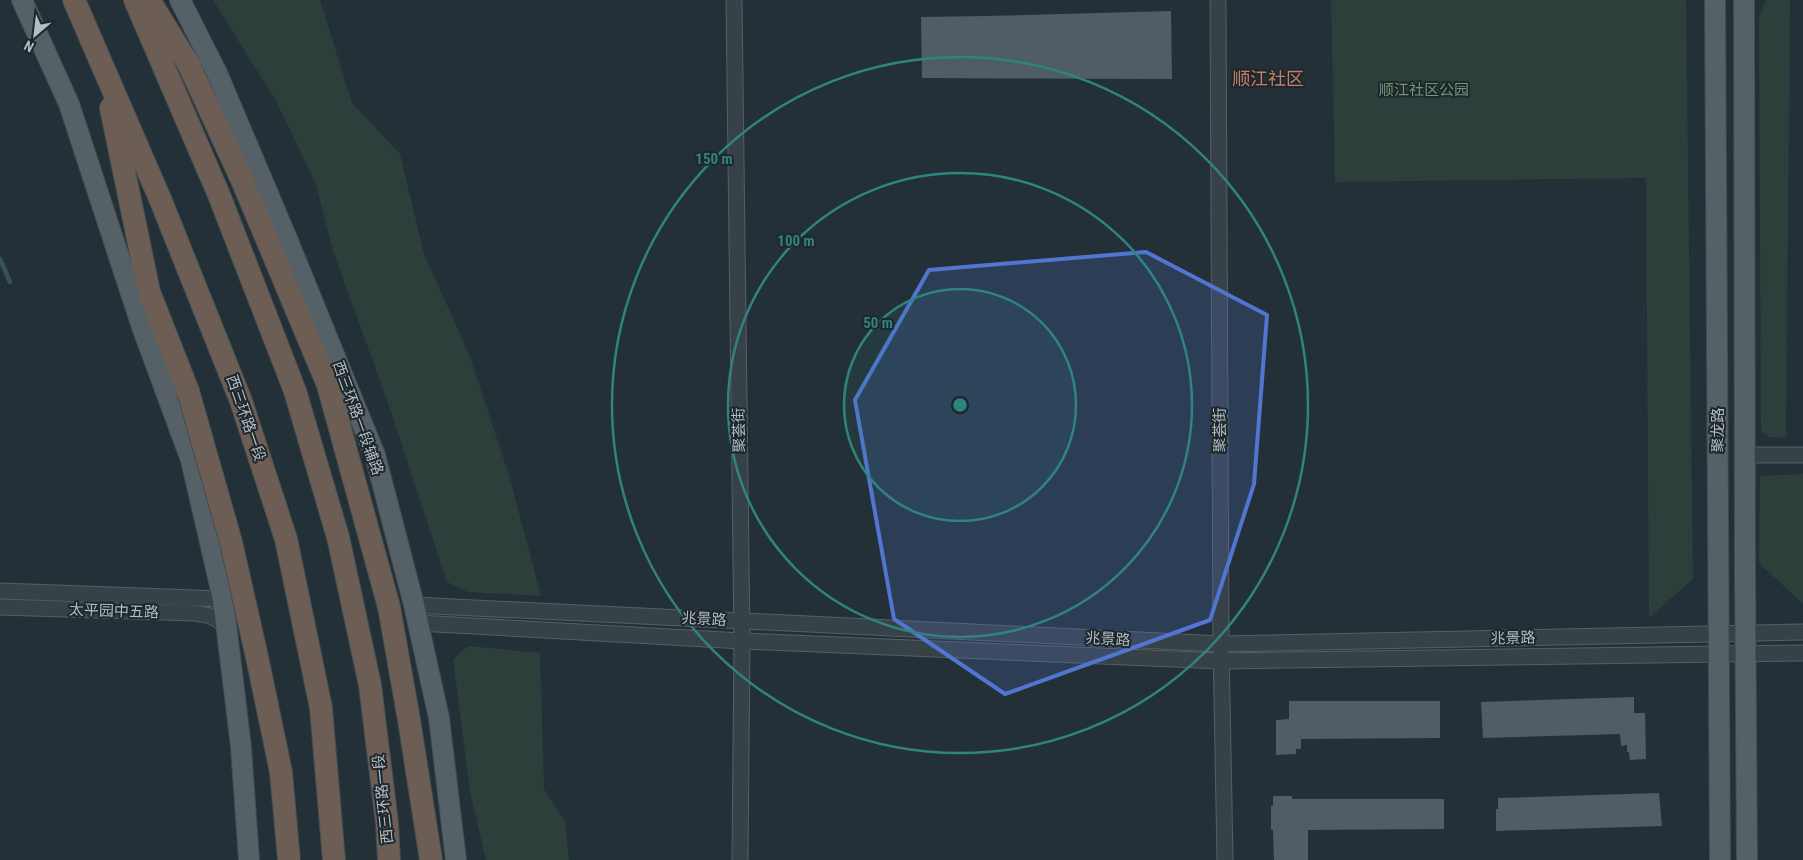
<svg xmlns="http://www.w3.org/2000/svg" width="1803" height="860" font-family="'Roboto Condensed','Noto Sans SC',sans-serif">
<rect width="100%" height="100%" fill="#243037"/>
<!-- green -->
<g fill="#2c3f3a">
<polygon points="213,0 320,0 352,103 400,154 424,254 469,354 509,475 541,596 468,592 447,582 390,409 333,251 316,184 276,101"/>
<polygon points="1331,0 1686,0 1693,579 1649,618 1646,178 1335,182"/>
<polygon points="1766,0 1790,0 1786,438 1769,437 1761,431 1759,17"/>
<polygon points="1803,474 1803,604 1759,563 1760,476"/>
<polygon points="468,646 540,653 544,789 565,821 569,860 486,860 470,792 453,659"/>
</g>
<g fill="none" stroke-linecap="round" stroke-linejoin="round">
<!-- stream -->
<polyline stroke="#3a505c" stroke-width="4.5" points="0,259 10,282"/>
</g>
<!-- building -->
<g fill="#505d65">
<polygon points="1171,11 1172,79 922,78 921,17 986,16"/>
<polygon points="1634,697 1634,713 1645,713 1646,759 1630,760 1629,752 1627,752 1627,745 1621,746 1620,734 1483,738 1481,702"/>
<polygon points="1289,701 1440,701 1440,738 1301,739 1301,749 1296,749 1296,754 1276,755 1276,720 1289,719"/>
<polygon points="1659,793 1662,826 1496,831 1496,809 1498,809 1498,798"/>
<polygon points="1273,796 1292,796 1292,799 1444,799 1444,829 1308,830 1308,860 1274,860 1273,830 1271,830 1271,806 1273,806"/>
</g>
<g fill="none" stroke-linecap="round" stroke-linejoin="round">
<!-- minor casing -->
<g stroke="#556065" stroke-width="17">
<g id="minor">
<polyline points="734,0 742,641 740,860"/>
<polyline points="1218,0 1221,644 1225,860"/>
<polyline points="1745,455 1803,455"/>
<polyline points="0,591 223,599"/>
<polyline points="414,605 1221,644 1803,632"/>
<polyline points="0,607 195,613 211,616 226,625"/>
<polyline points="418,623 742,641 1221,661 1803,653"/>
</g>
</g>
<!-- major casing -->
<g stroke="#414b51" stroke-width="22">
<g id="major">
<polyline points="22,0 69,104 142,327 191,460 223,599 241,747 249,860"/>
<polyline points="180,0 217,73 288,241 375,455 414,605 439,718 456,860"/>
<polyline points="1715,0 1720,860"/>
<polyline points="1744,0 1745,574 1747,860"/>
</g>
</g>
<!-- highway casing -->
<g stroke="#424d52" stroke-width="24">
<g id="highway">
<polyline points="74,0 161,201 241,401 286,539 321,708 334,860"/>
<polyline points="135,0 219,195 295,391 338,537 370,685 387,823 389,860"/>
<polyline points="149,0 189,65 242,180 328,385 389,607 409,720 431,860"/>
<polyline points="111,108 149,292 188,391"/>
</g>
</g>
<!-- minor -->
<use href="#minor" stroke="#374248" stroke-width="15"/>
<!-- major -->
<use href="#major" stroke="#556167" stroke-width="20"/>
<!-- highway -->
<use href="#highway" stroke="#6d5e55" stroke-width="22"/>
<!-- highway-bridge casing -->
<g stroke="#424d52" stroke-width="24" stroke-linecap="butt">
<polyline id="highway-bridge" points="188,391 231,542 257,657 281,772 289,860"/>
</g>
<!-- highway-bridge -->
<use href="#highway-bridge" stroke="#6d5e55" stroke-width="22"/>
</g>
<!-- marked area -->
<path fill="#5175d1" fill-opacity="0.2" stroke="#5175d1" stroke-width="4" stroke-linejoin="round" d="M 1146,252 L 1267,315 L 1254,484 L 1210,620 L 1005,694 L 894,619 L 855,400 L 929,270 Z"/>
<!-- distance rings -->
<circle cx="960" cy="405" r="116" fill="#30847f" fill-opacity=".12"/>
<g fill="none" stroke="#30847f" stroke-width="2.5">
<circle cx="960" cy="405" r="116"/>
<circle cx="960" cy="405" r="232"/>
<circle cx="960" cy="405" r="348"/>
</g>
<g text-anchor="middle" dominant-baseline="central" stroke-width="4" stroke-linejoin="round" paint-order="stroke">
<!-- park labels -->
<g font-size="15" fill="#739773" stroke="#1d272c">
<text x="1424" y="90">顺江社区公园</text>
</g>
<!-- street labels -->
<g font-size="15" fill="#b2bdc4" stroke="#1d272c">
<text transform="translate(246 418) rotate(71)">西三环路一段</text>
<text transform="translate(358 418) rotate(70)">西三环路一段辅路</text>
<text transform="translate(739 430) rotate(-91)">聚荟街</text>
<text transform="translate(1220 430) rotate(-90)">聚荟街</text>
<text transform="translate(1718 430) rotate(-90)">聚龙路</text>
<text transform="translate(114 611) rotate(2)">太平园中五路</text>
<text transform="translate(704 619) rotate(3)">兆景路</text>
<text transform="translate(1513 638) rotate(-1)">兆景路</text>
<text transform="translate(1108 639) rotate(3)">兆景路</text>
<text transform="translate(383 799) rotate(-96)">西三环路一段</text>
</g>
<!-- quarter labels -->
<g font-size="18" fill="#c67d6a" stroke="#1d272c">
<text x="1268" y="78">顺江社区</text>
</g>
</g>
<circle cx="960" cy="405" r="8" fill="#30847f" stroke="#1d272c" stroke-width="2.5"/>
<g font-size="15" text-anchor="middle" font-weight="bold" fill="#30847f" stroke="#1d272c" stroke-width="4" stroke-linejoin="round" paint-order="stroke">
<text x="714" y="164">150 m</text>
<text x="796" y="246">100 m</text>
<text x="878" y="328">50 m</text>
</g>
<!-- north arrow -->
<g transform="translate(35 35) rotate(208)" stroke="#1d272c" stroke-width="4" paint-order="stroke">
<path d="M0-4L9 19L0 12L-9 19Z" fill="#b2bdc4"/>
<text y="-8" font-size="14" font-weight="bold" text-anchor="middle" fill="#b2bdc4">N</text>
</g>
</svg>
